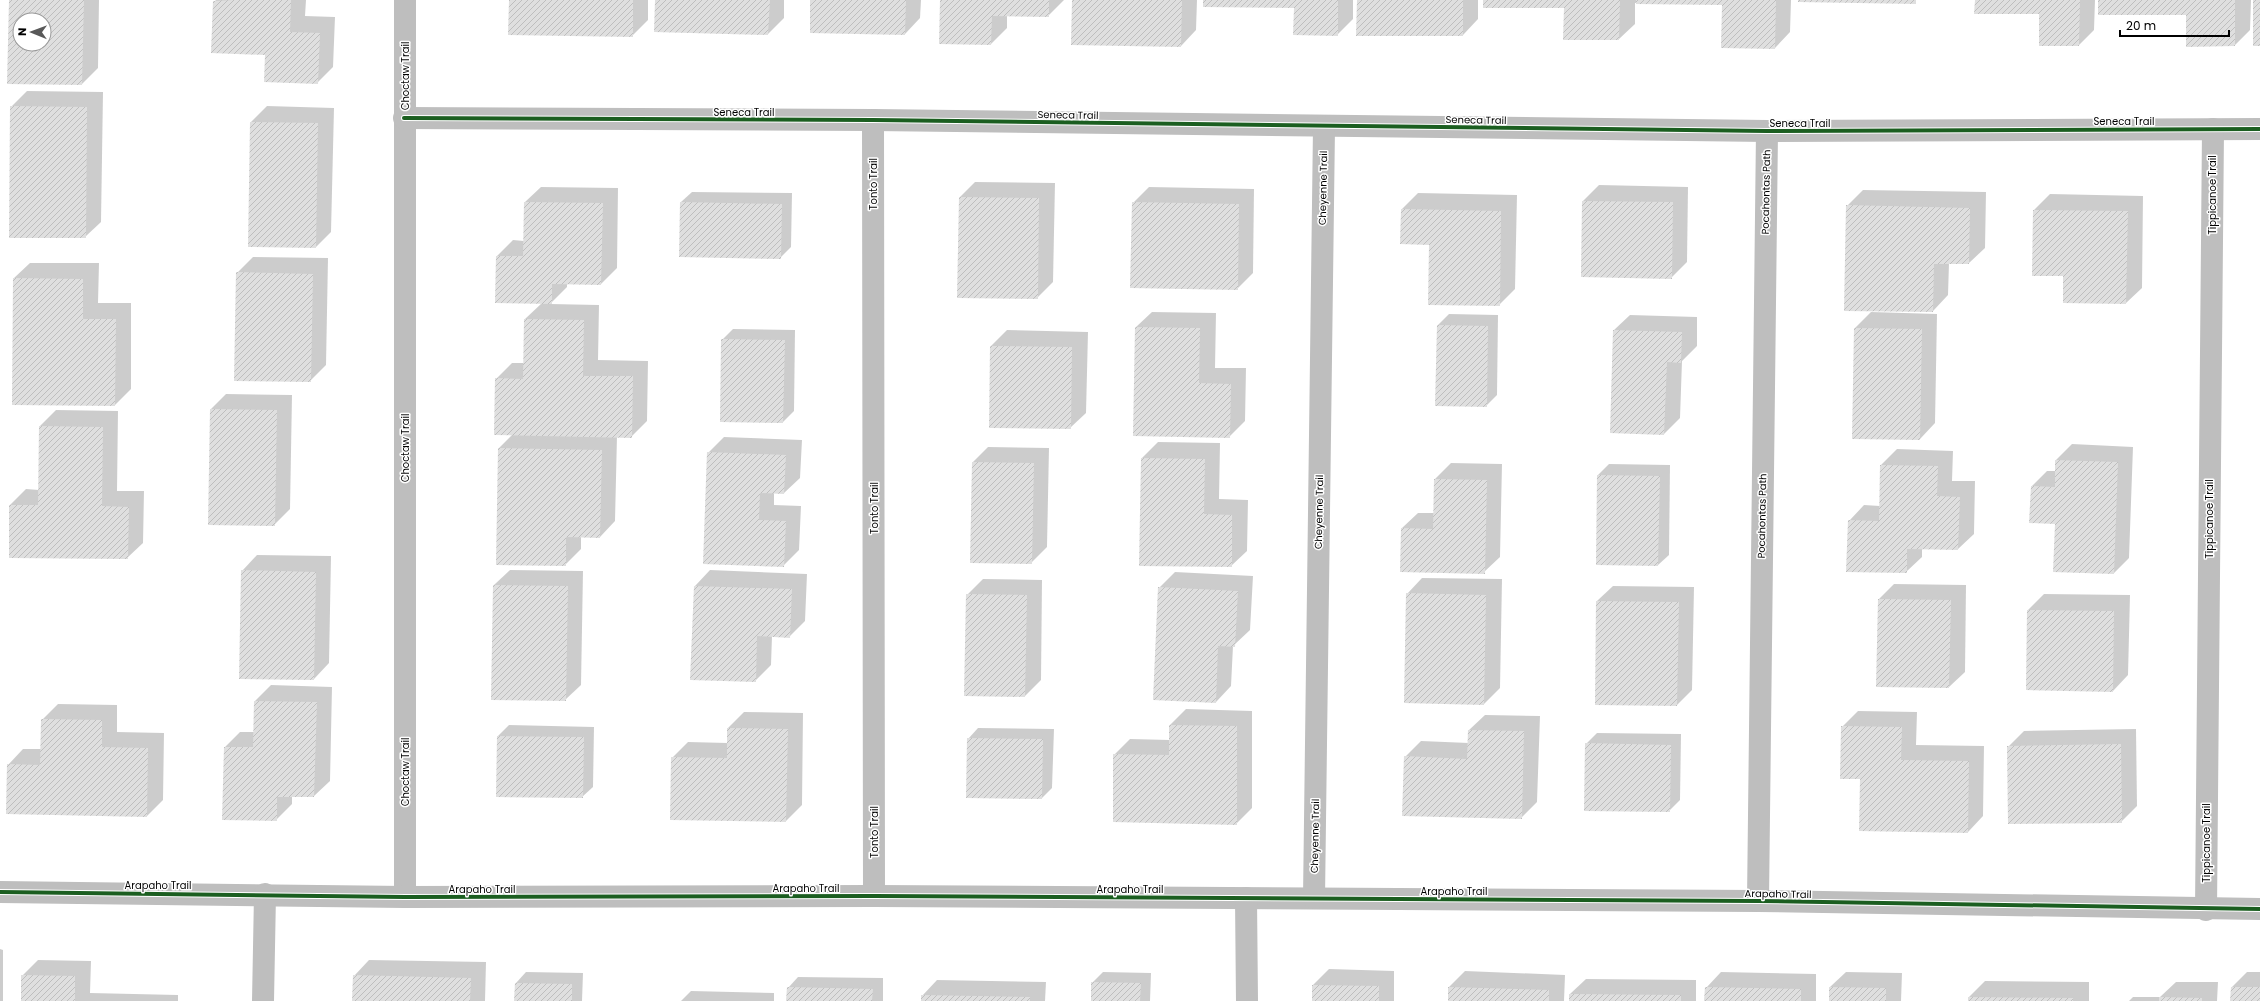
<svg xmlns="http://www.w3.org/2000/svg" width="2260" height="1001" font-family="Poppins,sans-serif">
<defs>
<pattern id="building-hatch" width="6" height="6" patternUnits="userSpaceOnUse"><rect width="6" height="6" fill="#dfdfdf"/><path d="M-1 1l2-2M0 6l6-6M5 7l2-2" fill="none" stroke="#bebebe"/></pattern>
</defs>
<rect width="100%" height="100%" fill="#fff"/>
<!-- shadow -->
<g fill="#0003" fill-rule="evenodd">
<path d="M 10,0 L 99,0 L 98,68 L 82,84 L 8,83 ZM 20,20 L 44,20 L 44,44 L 20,44 Z"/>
<polygon points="215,0 306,0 305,16 335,17 333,67 317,83"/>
<polygon points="510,0 648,0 648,20 632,36"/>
<polygon points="656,0 784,0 784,18 768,34"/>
<polygon points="811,0 921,0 920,18 905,34"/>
<polygon points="941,0 1064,0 1048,16 1007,16 1007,28 991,44 940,43"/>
<polygon points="1073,0 1197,0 1196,30 1181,46"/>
<polygon points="1204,0 1353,0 1353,19 1337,35 1295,7"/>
<polygon points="1358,0 1478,0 1478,19 1463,35"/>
<polygon points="1484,0 1791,0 1790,32 1775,48 1723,4 1635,3 1635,24 1619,39 1565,7"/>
<polygon points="1976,0 2095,0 2094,30 2079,45 2040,13"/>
<polygon points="2099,0 2251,0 2250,30 2235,45 2187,14"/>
<polygon points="27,91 103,92 101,222 85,237 11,107"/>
<polygon points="267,106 334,108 331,232 316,247 251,122"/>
<polygon points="975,182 1055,183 1053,282 1037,298 960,197"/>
<polygon points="1599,185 1688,187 1687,262 1671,278 1583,201"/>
<polygon points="541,187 618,188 617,268 601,284 567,283 567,287 550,304 599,305 598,360 648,361 647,421 631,437 617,436 615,521 600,537 581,537 581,549 565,565 499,448 513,434 496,379 512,363 525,363 525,319 542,303 497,256 513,240 524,241 525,202"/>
<polygon points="1149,187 1254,189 1253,273 1237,289 1133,203"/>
<polygon points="1863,190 1986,192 1985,248 1969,263 1949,263 1948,295 1933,311 1847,206"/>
<polygon points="692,192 792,193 791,247 780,258 681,202"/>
<polygon points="1418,193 1517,195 1515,289 1499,305 1430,244 1402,209"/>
<polygon points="2050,194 2143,196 2142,288 2126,303 2064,302 2064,275 2034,210"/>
<polygon points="253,257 328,258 326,365 310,381 237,273"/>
<polygon points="30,263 99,263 98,303 131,303 131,389 115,405 14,278"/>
<polygon points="1152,312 1216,313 1215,368 1246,368 1245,421 1229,437 1136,327"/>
<polygon points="1871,312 1937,314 1935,423 1920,439 1855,328"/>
<polygon points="1449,314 1498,315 1497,395 1486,406 1438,325"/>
<polygon points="1630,315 1697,317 1697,346 1682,361 1680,418 1664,434 1614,330"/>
<polygon points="733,329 795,330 794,411 783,422 722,340"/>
<polygon points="1007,330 1088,332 1086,413 1070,428 990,427 991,346"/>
<polygon points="226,394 292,395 290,509 274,525 211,409"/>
<polygon points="56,410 118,411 117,491 144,491 143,543 127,558 10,505 26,489 39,490 40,426"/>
<polygon points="724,437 802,440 800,478 784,493 774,493 774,505 801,506 799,550 783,566 708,453"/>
<polygon points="1158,442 1220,443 1219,499 1248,500 1247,551 1231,566 1140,565 1142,458"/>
<polygon points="2072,444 2133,447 2129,558 2114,573 2056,523 2032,486 2047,471 2056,471 2056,460"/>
<polygon points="988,447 1049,448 1047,547 1031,563 973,462"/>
<polygon points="1897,449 1953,451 1952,481 1975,481 1974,534 1958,549 1922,548 1922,557 1906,572 1849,521 1864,505 1880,506 1881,465"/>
<polygon points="1451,463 1502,464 1500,557 1484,572 1402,528 1418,513 1435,513 1435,479"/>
<polygon points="1609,464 1670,465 1669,555 1658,565 1597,564 1598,475"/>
<polygon points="257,555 331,556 329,663 314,679 242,571"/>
<polygon points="510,570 583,571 581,685 565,700 494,585"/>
<polygon points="710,570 807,574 805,621 789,637 772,636 771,665 755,681 695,586"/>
<polygon points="1175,572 1253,576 1250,630 1233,646 1231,686 1216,702 1159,588"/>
<polygon points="1422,578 1502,579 1500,688 1484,704 1407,594"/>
<polygon points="983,579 1042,580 1041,680 1025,696 967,595"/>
<polygon points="1894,584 1966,585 1965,672 1949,687 1879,599"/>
<polygon points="1613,586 1694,587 1692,690 1677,705 1597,601"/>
<polygon points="2044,594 2130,595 2128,675 2113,691 2027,689 2028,610"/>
<polygon points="271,685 332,687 330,781 314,796 292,796 292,804 276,820 225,747 240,732 254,732 255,701"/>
<polygon points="58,704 117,705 117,732 164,733 163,800 147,816 8,765 23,749 42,749 42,720"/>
<polygon points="1186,709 1252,711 1252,808 1236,824 1114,755 1130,739 1170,740 1170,725"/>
<polygon points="1858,711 1917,712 1916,745 1984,746 1983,816 1968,832 1861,778 1842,727"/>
<polygon points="744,712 803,713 802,805 786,821 671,819 672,758 688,742 728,743 728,728"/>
<polygon points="1485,715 1540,716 1537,802 1521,818 1405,757 1421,741 1469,743 1469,730"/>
<polygon points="509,725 594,727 593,787 582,797 498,736"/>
<polygon points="978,728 1054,729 1052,788 1042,798 968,739"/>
<polygon points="2136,729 2137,806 2121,822 2008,747 2024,731"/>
<polygon points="1597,733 1681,734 1680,800 1669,811 1586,744"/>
<polygon points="0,949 3,950 3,1001 0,1001"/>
<polygon points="38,960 91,961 90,993 178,995 178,1001 22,1001 22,976"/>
<polygon points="369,960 486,962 485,1001 353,1001 354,976"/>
<polygon points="1329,969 1394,971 1394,1001 1313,1001 1313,985"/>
<polygon points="1465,971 1565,975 1564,1001 1449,1001 1449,987"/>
<polygon points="526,972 583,973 582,1001 515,1001 516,983"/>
<polygon points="1103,972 1151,973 1150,1001 1092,1001 1092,983"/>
<polygon points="1721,972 1816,974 1816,1001 1705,1001 1706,988"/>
<polygon points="1846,972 1902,973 1901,1001 1830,1001 1830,987"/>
<polygon points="2247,972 2260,972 2260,1001 2231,1001 2232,987"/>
<polygon points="798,977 883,978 883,1001 787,1001 788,988"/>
<polygon points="1586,979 1696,980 1696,1001 1570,1001 1570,994"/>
<polygon points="937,980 1046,982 1045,1001 922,1001 922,996"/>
<polygon points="1985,981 2089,982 2089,1001 1969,1001 1969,997"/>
<polygon points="2176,982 2218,982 2217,1001 2129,1001 2133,997 2160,997"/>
<polygon points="691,991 774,993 774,1001 681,1001"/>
</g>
<!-- building -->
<g fill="url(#building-hatch)" fill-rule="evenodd">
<path d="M 9,0 L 84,0 L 82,85 L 7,84 ZM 20,20 L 44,20 L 44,44 L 20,44 Z"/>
<polygon points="234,0 291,0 290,32 320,33 318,84 264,82 265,55 211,53 213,1"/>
<polygon points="509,0 633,0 633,37 508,35"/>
<polygon points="655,0 770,0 768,35 654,32"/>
<polygon points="810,0 906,0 905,35 810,33"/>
<polygon points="940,0 1049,0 1049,17 992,16 991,45 939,44"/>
<polygon points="1072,0 1182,0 1181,47 1071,45"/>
<polygon points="1203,0 1338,0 1338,36 1293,35 1294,8 1203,7"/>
<polygon points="1357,0 1463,0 1463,36 1356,36"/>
<polygon points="1483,0 1620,0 1619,40 1563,40 1564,8 1483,8"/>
<polygon points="1636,0 1776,0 1775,49 1721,48 1722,5 1636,4"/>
<polygon points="1798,0 1916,0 1916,4 1798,2"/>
<polygon points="1975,0 2080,0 2079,46 2039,46 2039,14 1974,14"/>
<polygon points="2098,0 2235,0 2235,46 2186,47 2186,15 2098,15"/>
<rect x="2253" y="0" width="7" height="46"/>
<polygon points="10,106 87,107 86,238 9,238"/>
<polygon points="250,122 318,123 316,248 248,247"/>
<polygon points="959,197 1039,198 1038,299 957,298"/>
<polygon points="1582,201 1673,202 1672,279 1581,277"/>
<polygon points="524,202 603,203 601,285 552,284 552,304 495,303 496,256 523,256"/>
<polygon points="680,202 782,204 781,259 679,257"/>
<polygon points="1132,202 1239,204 1238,290 1130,288"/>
<polygon points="1846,205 1970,208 1969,264 1934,264 1933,312 1844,311"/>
<polygon points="1401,209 1501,211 1500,306 1428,305 1429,245 1400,244"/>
<polygon points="2033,210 2128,211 2126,304 2063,303 2063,276 2032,276"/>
<polygon points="236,272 313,274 311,382 234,381"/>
<polygon points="13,278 83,279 83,319 116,319 115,406 12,405"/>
<polygon points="524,319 584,320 583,376 633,376 632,438 494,435 495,378 523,379"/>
<polygon points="1437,325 1488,326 1487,407 1435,406"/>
<polygon points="1135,327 1200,328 1199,383 1231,384 1230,438 1133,436"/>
<polygon points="1854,328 1922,329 1920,440 1852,439"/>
<polygon points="1613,330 1682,332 1681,363 1667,362 1664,435 1610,433"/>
<polygon points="721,339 785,340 783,423 720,422"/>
<polygon points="990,346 1072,347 1071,429 989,428"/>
<polygon points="210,409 277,410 275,526 208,525"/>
<polygon points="39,426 103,427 102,506 129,507 128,559 9,558 9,505 38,505"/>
<polygon points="498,448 602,450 600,538 566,537 566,566 496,565"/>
<polygon points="707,452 786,455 784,494 760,493 759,520 786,521 784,567 703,564"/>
<polygon points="1141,458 1205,459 1204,514 1232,515 1232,567 1139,566"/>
<polygon points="2055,460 2118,462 2114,574 2053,572 2055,524 2029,523 2031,486 2055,487"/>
<polygon points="972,462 1034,463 1032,564 970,563"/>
<polygon points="1880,465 1938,466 1937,496 1960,497 1958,550 1907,549 1907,573 1846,572 1848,520 1879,521"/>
<polygon points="1597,475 1660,476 1658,566 1596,565"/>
<polygon points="1434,479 1487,480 1485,574 1400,572 1401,528 1433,529"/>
<polygon points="241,570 316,572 314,680 239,679"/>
<polygon points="493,585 568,586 566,701 491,700"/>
<polygon points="694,586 792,589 790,638 757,636 756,682 690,680"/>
<polygon points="1158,587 1238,591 1235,647 1218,646 1216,703 1153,700"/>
<polygon points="1406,593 1486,595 1484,705 1404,703"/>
<polygon points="966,594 1027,595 1025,697 964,696"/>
<polygon points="1878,599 1951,600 1949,688 1876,687"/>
<polygon points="1596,601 1679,602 1677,706 1595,705"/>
<polygon points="2027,610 2114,611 2113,692 2026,690"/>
<polygon points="254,701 317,702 314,797 277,797 277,821 222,820 224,747 253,747"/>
<polygon points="41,719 102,720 102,747 148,748 147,817 6,814 7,764 40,765"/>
<polygon points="1169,725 1237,726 1237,825 1113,822 1113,754 1169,755"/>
<polygon points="1841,726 1902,727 1901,760 1969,761 1968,833 1859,831 1860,779 1840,779"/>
<polygon points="727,728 788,729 786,822 670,820 671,757 727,758"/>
<polygon points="1468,730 1524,731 1522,819 1402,816 1404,756 1467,759"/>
<polygon points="497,736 584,737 583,798 496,797"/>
<polygon points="967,738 1043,739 1042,799 966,798"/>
<polygon points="1585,743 1671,745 1670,812 1584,811"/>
<polygon points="2121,744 2122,823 2008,824 2007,746"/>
<polygon points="21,975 75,976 75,1001 21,1001"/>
<polygon points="353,975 471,978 470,1001 352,1001"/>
<polygon points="1091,982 1141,983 1140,1001 1091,1001"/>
<polygon points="515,983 572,984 572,1001 514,1001"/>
<polygon points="1312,985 1379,986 1379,1001 1312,1001"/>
<polygon points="787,987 873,989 872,1001 786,1001"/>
<polygon points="1448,987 1549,990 1549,1001 1448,1001"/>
<polygon points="1705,987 1801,989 1801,1001 1704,1001"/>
<polygon points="1829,987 1886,988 1886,1001 1829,1001"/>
<polygon points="2231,987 2260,987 2260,1001 2230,1001"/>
<polygon points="1569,994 1681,995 1681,1001 1569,1001"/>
<polygon points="921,995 1030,997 1030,1001 921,1001"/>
<polygon points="1968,997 2073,998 2073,1001 1968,1001"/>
<polygon points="2159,997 2202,998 2202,1001 2159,1001"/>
</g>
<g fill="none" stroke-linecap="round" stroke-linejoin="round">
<!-- minor -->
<g stroke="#bebebe" stroke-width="22">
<polyline points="405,0 405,897"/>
<polyline points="404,118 873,120 1767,131 2260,129"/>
<polyline points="873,120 874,896"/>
<polyline points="0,892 405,897 874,896 1758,901 2260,909"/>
<polyline points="1246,898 1247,1001"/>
<polyline points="1314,898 1324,127"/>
<polyline points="1758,901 1767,131"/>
<polyline points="2206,910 2213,129"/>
<polyline points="263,1001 265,894"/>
</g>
<!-- cycleway casing -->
<g stroke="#fff" stroke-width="6">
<g id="cycleway">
<polyline points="404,118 873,120 1767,131 2260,129"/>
<polyline points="0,892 405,897 874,896 1758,901 2260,909"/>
</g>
</g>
<!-- cycleway -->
<use href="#cycleway" stroke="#1b5e20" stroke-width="4"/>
</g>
<g text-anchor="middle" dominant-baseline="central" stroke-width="3" stroke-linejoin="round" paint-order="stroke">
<!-- street labels -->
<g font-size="10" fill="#000" stroke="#fff">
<text transform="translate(405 76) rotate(-90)">Choctaw Trail</text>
<text x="744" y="112">Seneca Trail</text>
<text transform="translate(1068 115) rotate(1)">Seneca Trail</text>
<text transform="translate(1476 120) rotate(1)">Seneca Trail</text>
<text x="2124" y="121">Seneca Trail</text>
<text x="1800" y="123">Seneca Trail</text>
<text transform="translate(873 184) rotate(-90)">Tonto Trail</text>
<text transform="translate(1323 188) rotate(-89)">Cheyenne Trail</text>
<text transform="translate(1766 192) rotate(-89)">Pocahontas Path</text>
<text transform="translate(2212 195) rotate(-90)">Tippicanoe Trail</text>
<text transform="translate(405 448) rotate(-90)">Choctaw Trail</text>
<text transform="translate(874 508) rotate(-90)">Tonto Trail</text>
<text transform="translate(1319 512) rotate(-89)">Cheyenne Trail</text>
<text transform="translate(1762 516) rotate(-89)">Pocahontas Path</text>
<text transform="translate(2209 519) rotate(-90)">Tippicanoe Trail</text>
<text transform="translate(405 772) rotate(-90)">Choctaw Trail</text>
<text transform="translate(874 832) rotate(-90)">Tonto Trail</text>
<text transform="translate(1315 836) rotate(-89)">Cheyenne Trail</text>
<text transform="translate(2206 843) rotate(-90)">Tippicanoe Trail</text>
<text x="158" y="885">Arapaho Trail</text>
<text x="806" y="888">Arapaho Trail</text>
<text x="482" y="889">Arapaho Trail</text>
<text x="1130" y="889">Arapaho Trail</text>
<text x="1454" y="891">Arapaho Trail</text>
<text transform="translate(1778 894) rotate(1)">Arapaho Trail</text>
</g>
</g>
<!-- north arrow -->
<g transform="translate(32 32) rotate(271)"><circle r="19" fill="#ffffff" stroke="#999999"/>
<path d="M0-3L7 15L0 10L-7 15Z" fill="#595959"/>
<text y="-6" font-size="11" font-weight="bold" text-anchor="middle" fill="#000000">N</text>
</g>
<!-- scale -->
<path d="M2120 30v6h109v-6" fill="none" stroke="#000000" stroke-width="2"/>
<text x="2126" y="30" font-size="12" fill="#000000" stroke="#ffffff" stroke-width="3" paint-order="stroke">20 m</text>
</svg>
